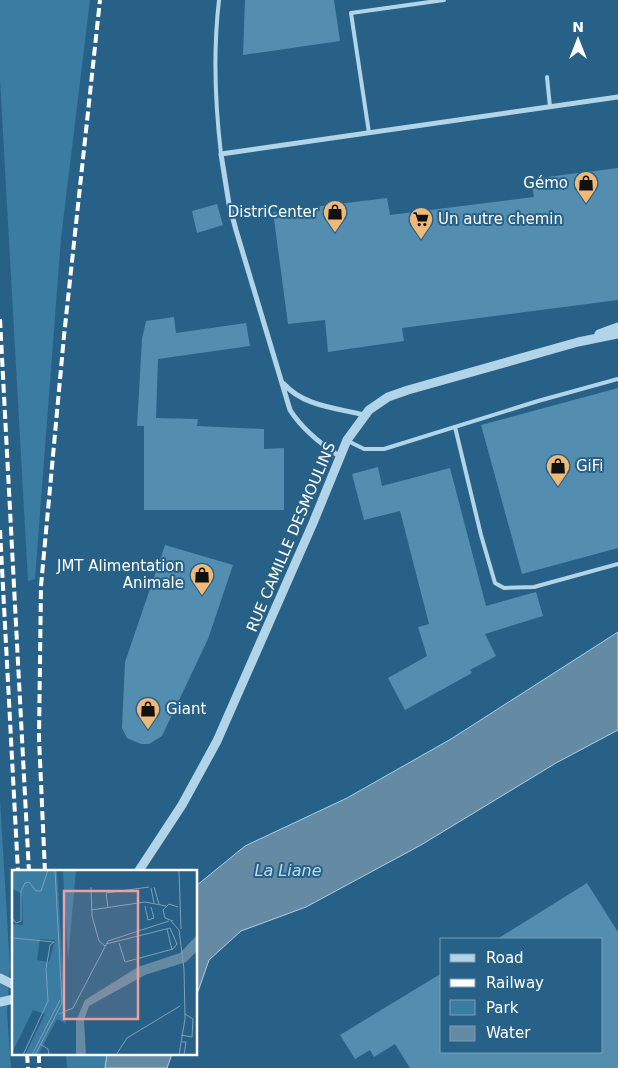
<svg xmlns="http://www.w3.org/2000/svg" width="618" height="1068" font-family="'DejaVu Sans',sans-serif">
<rect width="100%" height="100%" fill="#276187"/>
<!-- green -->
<g fill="#3b7ca3">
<polygon points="0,0 90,0 61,238 35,579 28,581 0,79"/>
<polygon points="0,800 10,967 7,1013 11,1068 0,1068"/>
<polygon points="66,1054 107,1054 105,1068 67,1068"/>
</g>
<!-- water -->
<g fill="#658ba4" stroke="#a7d1e9">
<polygon points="618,632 618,730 556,763 421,845 306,907 241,931 209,960 196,997 196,886 245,846 347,798 451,739"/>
<polygon points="107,1054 172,1054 167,1068 105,1068"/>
</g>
<!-- building -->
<g fill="#538db0">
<polygon points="245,0 334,0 340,41 243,55"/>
<polygon points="618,168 618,300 402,328 404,341 328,352 325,320 288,324 273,212 387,198 390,215 534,197 531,179"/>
<polygon points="217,204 223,225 197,233 192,211"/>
<polygon points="174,317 176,333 246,323 250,346 158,359 156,418 198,419 197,426 264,429 264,449 284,448 284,510 144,510 144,426 137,426 142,339 146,321"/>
<polygon points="618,388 618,548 522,574 481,425"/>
<polygon points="378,467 382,486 450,468 486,606 536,592 543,616 485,634 496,656 470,670 472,673 405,710 388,678 427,656 418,627 429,624 400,511 364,520 352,474"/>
<polygon points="165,545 233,565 208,639 162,736 149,744 141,744 127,738 122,728 125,662"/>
<polygon points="587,883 618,932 618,1068 410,1068 395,1044 374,1057 370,1050 355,1059 340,1035 442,973 442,1052 602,1052 602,939 497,939"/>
</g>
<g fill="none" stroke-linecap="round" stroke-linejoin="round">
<!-- service -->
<g stroke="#b2d4e8" stroke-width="4">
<path d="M 219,0 C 213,51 215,103 221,154"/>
<polyline points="547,77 550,107"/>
<polyline points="369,133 351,13 444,0"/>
<polyline points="455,427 481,535 495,583 504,588 534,587 618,564"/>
<polyline points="348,441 364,449 384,449 538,401 618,379"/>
</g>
<!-- minor -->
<g stroke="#b2d4e8" stroke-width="5">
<path d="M 284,384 C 303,406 337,408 364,415"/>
<path d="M 339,456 C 321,444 302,429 290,410 L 236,230 L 229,204 L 221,154 L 618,97"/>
</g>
<!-- tertiary -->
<g stroke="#b2d4e8" stroke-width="9">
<polyline points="599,334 618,327"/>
<polyline points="138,872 182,805 217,741 313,523 347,440 369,410 388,397 408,390 578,342 618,334"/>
<polyline points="0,978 14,985"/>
<polyline points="0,1002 14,999"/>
</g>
<!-- rail -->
<g stroke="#fff" stroke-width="4" stroke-dasharray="9 4" stroke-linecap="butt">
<polyline points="0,319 29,872"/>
<polyline points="0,530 18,872"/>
<polyline points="45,872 39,738 41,586 64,336 100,0"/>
<polyline points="27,1054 28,1068"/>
<polyline points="39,1054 39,1068"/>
</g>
</g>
<!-- icons -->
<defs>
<g id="shop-pin" transform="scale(1.25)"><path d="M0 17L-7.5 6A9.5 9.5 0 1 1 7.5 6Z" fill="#f1b978" stroke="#276187"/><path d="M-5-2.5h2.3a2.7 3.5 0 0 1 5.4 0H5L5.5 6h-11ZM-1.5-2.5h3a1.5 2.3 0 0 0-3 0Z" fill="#111"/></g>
<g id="supermarket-pin" transform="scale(1.25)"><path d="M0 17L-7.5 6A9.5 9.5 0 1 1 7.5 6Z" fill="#f1b978" stroke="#276187"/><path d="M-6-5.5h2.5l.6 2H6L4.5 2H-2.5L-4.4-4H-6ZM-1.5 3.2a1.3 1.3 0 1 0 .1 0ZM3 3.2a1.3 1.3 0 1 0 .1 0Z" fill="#111"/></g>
</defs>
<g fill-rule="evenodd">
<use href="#shop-pin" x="586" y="183"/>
<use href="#shop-pin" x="335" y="212"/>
<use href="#supermarket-pin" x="421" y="219"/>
<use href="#shop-pin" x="558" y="466"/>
<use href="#shop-pin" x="202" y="575"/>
<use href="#shop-pin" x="148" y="709"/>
</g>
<g text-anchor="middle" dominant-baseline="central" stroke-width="4" stroke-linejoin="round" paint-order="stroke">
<!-- poi labels -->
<g font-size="15" fill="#fff" stroke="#276187" text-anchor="end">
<text x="568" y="183">Gémo</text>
<text x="318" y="212">DistriCenter</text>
<text x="438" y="219" text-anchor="start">Un autre chemin</text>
<text x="576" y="466" text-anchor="start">GiFi</text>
<text x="184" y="566">JMT Alimentation<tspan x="184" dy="17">Animale</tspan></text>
<text x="166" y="709" text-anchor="start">Giant</text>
</g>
<!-- street labels -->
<g font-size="15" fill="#fff" stroke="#276187">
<text transform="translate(291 537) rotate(-67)">RUE CAMILLE DESMOULINS</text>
</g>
<!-- water labels -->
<g font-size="16" font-style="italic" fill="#beddf0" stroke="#276187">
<text x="288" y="870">La Liane</text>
</g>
</g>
<!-- overview -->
<g transform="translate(12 870)">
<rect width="185" height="185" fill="#276187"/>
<path d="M 0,0 L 45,0 L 54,154 L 45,149 L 26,185 L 13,185 L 33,144 L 21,140 L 0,183 L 0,54 L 11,55 L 10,24 L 1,19 ZM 28,69 L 43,70 L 37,92 L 25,90 ZM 51,0 L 64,0 L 56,91 L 52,21 Z" fill="#3b7ca3" fill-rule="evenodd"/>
<path d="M 185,65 L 185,81 L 174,92 L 133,105 L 77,136 L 72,150 L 74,185 L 64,185 L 64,151 L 73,130 L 126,97 L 168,83 Z" fill="#658ba4"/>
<path fill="none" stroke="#7da0b7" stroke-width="1" d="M 167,0 L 169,59M 79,17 L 80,46 L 87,71 L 93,76M 142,17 L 147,34M 139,18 L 142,33M 133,36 L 136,50 L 142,48 L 139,37M 96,37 L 94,23 L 137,17M 79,40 L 133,32 L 154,36M 0,48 L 4,53 L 9,51 L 9,21 L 13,13 L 17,12 L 24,21 L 29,21 L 36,0M 159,51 L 167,60 L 172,99 L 173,149 L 167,185M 161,51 L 153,48 L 151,40 L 157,34 L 166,37M 155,59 L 160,80M 1,68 L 42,72M 94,74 L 158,58 L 165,74 L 161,79 L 113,92 L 107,73M 47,144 L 61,138 L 96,71 L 157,51M 169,165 L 180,167 L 181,149 L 173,144M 170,172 L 174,172 L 172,185M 28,174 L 36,179 L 37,185M 11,185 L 36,131 L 34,99 L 38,75 L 42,72M 20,185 L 48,130M 23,185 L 50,133 L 43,0M 104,185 L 115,168 L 168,136"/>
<path fill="#ed9e9e" fill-opacity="0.15" stroke="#ed9e9e" stroke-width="2.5" d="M 52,21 L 126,21 L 126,149 L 52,149 Z"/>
<rect width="185" height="185" fill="none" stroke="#fff" stroke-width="2.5"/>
</g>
<!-- legend -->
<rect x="440" y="938" width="162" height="115" fill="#276187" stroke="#7da0b7"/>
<rect x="450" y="954" width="25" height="8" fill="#b2d4e8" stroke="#7da0b7"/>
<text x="486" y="963" font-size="15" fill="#ffffff">Road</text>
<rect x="450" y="979" width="25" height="8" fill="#ffffff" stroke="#7da0b7"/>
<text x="486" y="988" font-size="15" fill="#ffffff">Railway</text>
<rect x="450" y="1000" width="25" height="15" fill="#3b7ca3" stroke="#7da0b7"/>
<text x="486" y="1013" font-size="15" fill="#ffffff">Park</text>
<rect x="450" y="1026" width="25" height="15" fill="#658ba4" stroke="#7da0b7"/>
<text x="486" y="1038" font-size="15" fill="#ffffff">Water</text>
<!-- north arrow -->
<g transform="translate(578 40)" stroke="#276187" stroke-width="4" paint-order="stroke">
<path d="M0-4L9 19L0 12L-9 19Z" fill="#ffffff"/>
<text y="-8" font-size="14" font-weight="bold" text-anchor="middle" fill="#ffffff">N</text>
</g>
</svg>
